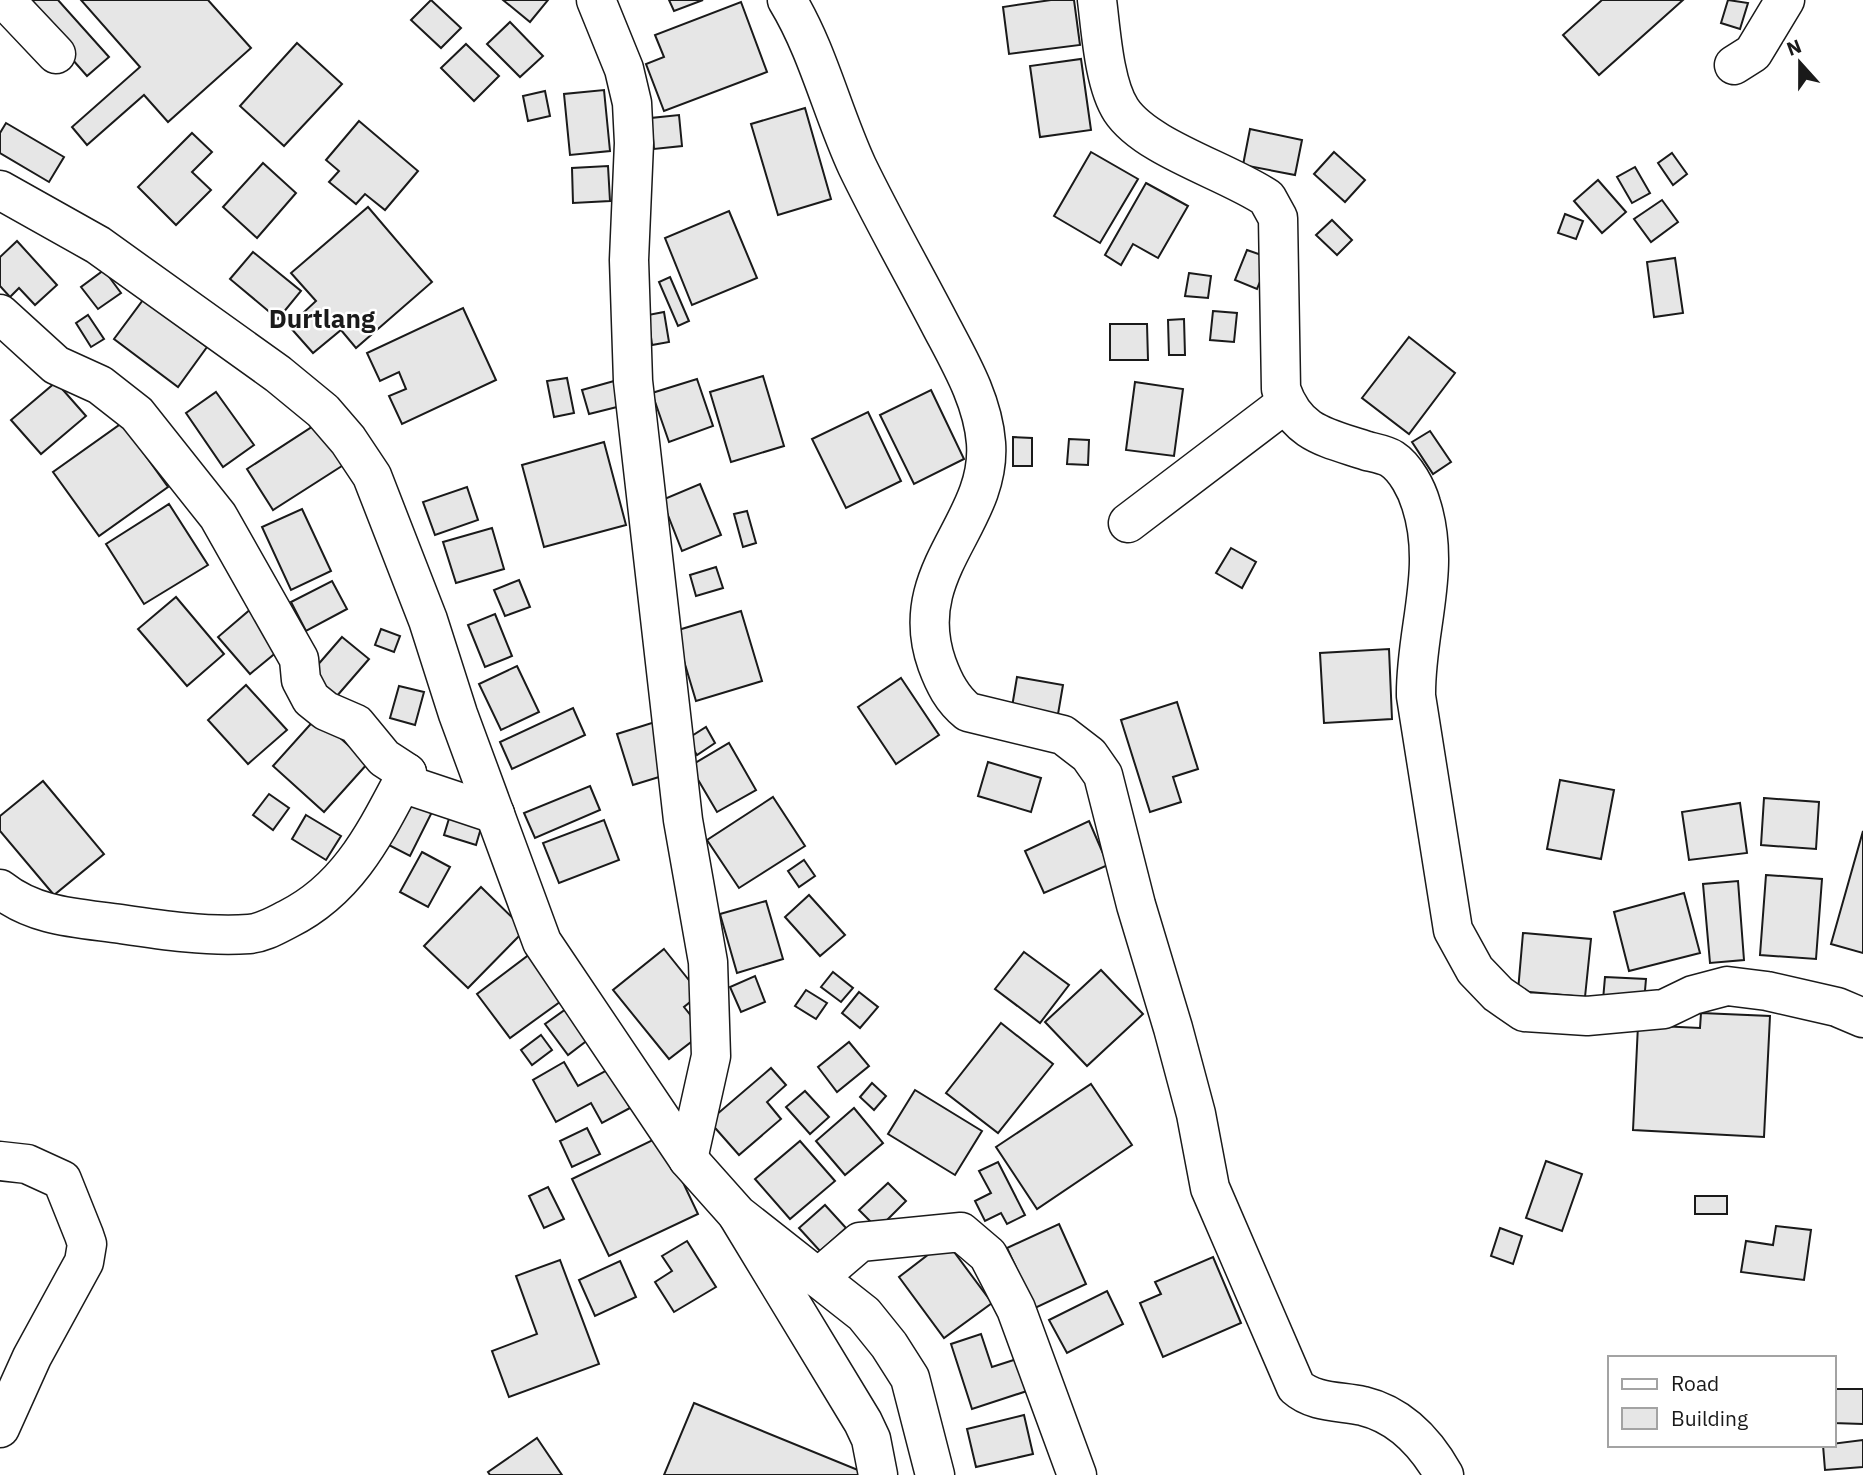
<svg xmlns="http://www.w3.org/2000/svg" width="1863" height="1475" font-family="'IBM Plex Sans',sans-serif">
<rect width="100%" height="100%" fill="#fff"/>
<!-- building -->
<g fill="#e6e6e6" stroke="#1a1a1a" stroke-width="2">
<polygon points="20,0 58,0 109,57 87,76"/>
<polygon points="81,0 208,0 251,48 168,122 144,95 87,145 72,127 140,67"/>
<polygon points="431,0 461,28 441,48 411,20"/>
<polygon points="503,0 548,0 530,22"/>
<polygon points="669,0 703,0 674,11"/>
<polygon points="1051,0 1074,0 1080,45 1009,54 1003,7"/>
<polygon points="1602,0 1683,0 1599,75 1563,35"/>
<polygon points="1728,0 1748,3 1740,29 1721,23"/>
<polygon points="741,2 767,72 664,111 646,64 664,57 655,35"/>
<polygon points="510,22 543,56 520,77 487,44"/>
<polygon points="297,43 342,84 284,146 240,106"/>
<polygon points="466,44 499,76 474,101 441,68"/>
<polygon points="1081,59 1091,130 1040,137 1030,66"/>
<polygon points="604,90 610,151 570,155 564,94"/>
<polygon points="545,91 550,116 528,121 523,96"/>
<polygon points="805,108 831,199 778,215 751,124"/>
<polygon points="679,115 682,146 654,149 651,118"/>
<polygon points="359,121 418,171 385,210 365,194 356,204 329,182 339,171 326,160"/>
<polygon points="6,123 64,157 49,182 0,153 0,133"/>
<polygon points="1250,129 1302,140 1295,175 1243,165"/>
<polygon points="192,133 212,152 192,172 211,190 176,225 138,187"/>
<polygon points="1091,152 1138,179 1100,243 1054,216"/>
<polygon points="1334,152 1365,180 1345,202 1314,174"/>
<polygon points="1672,153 1687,174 1673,185 1658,163"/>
<polygon points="263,163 296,193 257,238 223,207"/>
<polygon points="608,166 610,201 573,203 572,168"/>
<polygon points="1635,167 1650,193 1632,203 1617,177"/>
<polygon points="1598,180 1626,212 1602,233 1574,201"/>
<polygon points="1146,183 1188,206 1158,258 1133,244 1121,265 1105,255"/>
<polygon points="1662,200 1678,222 1651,242 1634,219"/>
<polygon points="368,207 432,282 356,348 341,330 313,353 289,326 316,301 291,273"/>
<polygon points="729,211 757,278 692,305 665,238"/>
<polygon points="1565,214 1583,221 1576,239 1558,233"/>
<polygon points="1332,220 1352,240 1337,255 1316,235"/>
<polygon points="17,241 57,285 35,305 19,288 10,297 0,286 0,257"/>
<polygon points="1247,250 1270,258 1257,289 1235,280"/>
<polygon points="253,252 301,291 278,319 230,279"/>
<polygon points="1675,258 1683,313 1654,317 1647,262"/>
<polygon points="104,270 121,293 98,309 81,287"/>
<polygon points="1189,273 1211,276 1208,298 1185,296"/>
<polygon points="670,277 689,321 678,326 659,282"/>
<polygon points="143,300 207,347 178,387 114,339"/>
<polygon points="463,308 496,380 402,424 389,396 406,389 399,372 380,381 367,353"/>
<polygon points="1213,311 1237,313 1234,342 1210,340"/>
<polygon points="664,312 669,342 652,345 648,315"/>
<polygon points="88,315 104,339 91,347 76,323"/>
<polygon points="1184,319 1185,355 1169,355 1168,320"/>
<polygon points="1110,324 1147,324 1148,360 1110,360"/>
<polygon points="1409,337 1455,373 1409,434 1362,398"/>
<polygon points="763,376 784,446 731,462 710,392"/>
<polygon points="567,378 574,413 554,417 547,381"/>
<polygon points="697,379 713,426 669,442 652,393"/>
<polygon points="614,381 621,406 589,414 582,390"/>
<polygon points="56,382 86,416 41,454 11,420"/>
<polygon points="1135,382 1183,389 1174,456 1126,450"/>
<polygon points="931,390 964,459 914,484 880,415"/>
<polygon points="216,392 254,445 223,467 186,413"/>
<polygon points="868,412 901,481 846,508 812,439"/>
<polygon points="122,423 168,487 99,536 53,472"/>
<polygon points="318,423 345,464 273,510 247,469"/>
<polygon points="1430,431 1451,462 1433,474 1412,442"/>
<polygon points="1013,437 1032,438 1032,466 1013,466"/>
<polygon points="1069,439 1089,440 1088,465 1067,464"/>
<polygon points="604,442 626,525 544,547 522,465"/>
<polygon points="700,484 721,535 682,551 662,500"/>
<polygon points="467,487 478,520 435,535 423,502"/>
<polygon points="169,504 208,565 144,604 106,544"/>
<polygon points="302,509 331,571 291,590 262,527"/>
<polygon points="747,511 756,543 743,547 734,514"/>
<polygon points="492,528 504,569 456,583 443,542"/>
<polygon points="1231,548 1256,562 1242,588 1216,573"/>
<polygon points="716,567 723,588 696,596 690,575"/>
<polygon points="519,580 530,607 505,616 494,590"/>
<polygon points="332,581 347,609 306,631 291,602"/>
<polygon points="176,597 224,654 187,686 138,629"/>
<polygon points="252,608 284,646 250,674 218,637"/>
<polygon points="741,611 762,681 696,701 675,631"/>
<polygon points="495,614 512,656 485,667 468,625"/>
<polygon points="381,629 400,636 394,652 375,645"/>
<polygon points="342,637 369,659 336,697 309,675"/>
<polygon points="1389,649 1392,719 1324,723 1320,653"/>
<polygon points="517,666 539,712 501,730 479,684"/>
<polygon points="1017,677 1063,685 1057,720 1011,713"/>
<polygon points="901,678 939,735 896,764 858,707"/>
<polygon points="246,685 287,730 248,764 208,720"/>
<polygon points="399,686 424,692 415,725 390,718"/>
<polygon points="1177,702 1198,769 1173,777 1181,802 1150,812 1121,720"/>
<polygon points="573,708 585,735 512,769 500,742"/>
<polygon points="317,717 368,763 324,812 273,766"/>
<polygon points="655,722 672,773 633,785 617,734"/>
<polygon points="706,727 715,743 697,755 687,739"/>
<polygon points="729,743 756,790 717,812 690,766"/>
<polygon points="988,762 1041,778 1031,812 978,796"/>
<polygon points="1560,780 1614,790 1601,859 1547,849"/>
<polygon points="43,781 104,854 54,895 0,831 0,816"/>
<polygon points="590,786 600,810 535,838 524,813"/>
<polygon points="269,794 289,808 273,830 253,815"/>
<polygon points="773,797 805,846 739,888 707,840"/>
<polygon points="408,798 433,810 410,856 385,843"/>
<polygon points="1764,798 1819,802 1816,849 1761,845"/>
<polygon points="1740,803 1747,853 1689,860 1682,812"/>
<polygon points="451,812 483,821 476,845 444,835"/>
<polygon points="306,815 341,836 326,860 292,839"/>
<polygon points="604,820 619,860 559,883 543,843"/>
<polygon points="1089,821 1108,865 1044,893 1025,851"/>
<polygon points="1863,831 1863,953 1831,944"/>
<polygon points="422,852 450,867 428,907 400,892"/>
<polygon points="804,860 815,876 799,887 788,871"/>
<polygon points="1766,875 1822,879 1816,959 1760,955"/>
<polygon points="1738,881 1744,960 1710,963 1703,884"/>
<polygon points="481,887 525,930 468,988 424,946"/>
<polygon points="1684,893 1700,953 1629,971 1614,912"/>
<polygon points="809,895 845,935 820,956 785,917"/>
<polygon points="766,901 783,959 737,973 720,914"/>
<polygon points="1523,933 1591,939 1585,997 1518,991"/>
<polygon points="664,949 700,994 684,1007 704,1032 669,1059 613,990"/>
<polygon points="1024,952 1069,985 1040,1023 995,989"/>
<polygon points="530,954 564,999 510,1038 477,994"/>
<polygon points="1101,970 1143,1014 1087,1066 1045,1022"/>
<polygon points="833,972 853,988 841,1002 821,987"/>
<polygon points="755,976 765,1002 741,1012 730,987"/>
<polygon points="1605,977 1646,979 1644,1002 1603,1000"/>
<polygon points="806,990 827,1003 816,1019 795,1006"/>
<polygon points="859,992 878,1007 860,1028 842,1013"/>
<polygon points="566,1009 589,1039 568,1055 545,1024"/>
<polygon points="1701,1013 1770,1016 1764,1137 1633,1130 1638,1025 1700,1028"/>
<polygon points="1001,1023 1053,1064 998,1133 946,1093"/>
<polygon points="541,1035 552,1050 532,1065 521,1050"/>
<polygon points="849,1042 869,1066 837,1092 818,1067"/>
<polygon points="564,1062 578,1086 609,1069 630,1108 602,1123 591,1103 556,1122 533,1080"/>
<polygon points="771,1068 786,1085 767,1102 781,1119 739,1155 709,1121"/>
<polygon points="872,1083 886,1096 874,1110 860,1097"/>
<polygon points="1091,1084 1132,1145 1037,1209 996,1147"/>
<polygon points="915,1090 982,1131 955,1175 888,1134"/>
<polygon points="805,1091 829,1117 810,1134 786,1107"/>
<polygon points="854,1108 883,1143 845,1175 816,1141"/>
<polygon points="587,1128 600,1154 572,1167 560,1141"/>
<polygon points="661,1136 698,1214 609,1256 572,1179"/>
<polygon points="800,1141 835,1181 790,1219 755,1179"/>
<polygon points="1546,1161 1582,1174 1562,1231 1526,1218"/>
<polygon points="998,1162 1025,1215 1007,1224 1001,1213 985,1221 975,1201 991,1193 979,1171"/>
<polygon points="888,1183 906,1201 878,1229 859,1210"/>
<polygon points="548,1187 564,1219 544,1228 529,1196"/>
<rect x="1695" y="1196" width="32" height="18"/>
<polygon points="825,1205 846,1228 820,1251 799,1228"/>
<polygon points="1059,1224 1086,1284 1035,1308 1007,1248"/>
<polygon points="1776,1226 1811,1230 1804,1280 1741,1272 1746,1241 1773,1245"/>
<polygon points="1500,1228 1522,1236 1513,1264 1491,1256"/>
<polygon points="687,1241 716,1287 674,1312 655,1282 672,1271 662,1256"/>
<polygon points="946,1241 992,1303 944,1338 899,1277"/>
<polygon points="1213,1257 1241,1323 1163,1357 1140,1303 1161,1294 1155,1282"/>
<polygon points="560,1260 599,1364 509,1397 492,1351 537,1334 516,1276"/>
<polygon points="620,1261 636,1297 595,1316 579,1280"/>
<polygon points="1107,1291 1123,1324 1067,1353 1049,1320"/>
<polygon points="981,1334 992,1367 1023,1357 1033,1389 972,1409 951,1344"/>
<polygon points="1833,1389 1863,1389 1863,1424 1833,1423"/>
<polygon points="694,1403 870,1475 664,1475"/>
<polygon points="1024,1415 1033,1454 976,1467 967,1429"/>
<polygon points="537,1438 562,1475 490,1475 488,1472"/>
<polygon points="1863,1440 1863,1467 1825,1470 1823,1445"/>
</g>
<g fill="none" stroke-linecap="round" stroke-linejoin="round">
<!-- minor casing -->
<g stroke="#1a1a1a" stroke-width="41">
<g id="minor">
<polyline points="5,0 56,54"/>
<polyline points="596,0 624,69 632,103 634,143 629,260 633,381 683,820 708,962 711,1056 688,1159"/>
<path d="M 787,0 C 818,51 832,112 857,166 C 883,220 913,272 941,326 C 960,362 983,401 986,443 C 992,524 904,571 937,664 C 944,683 952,699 968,712 L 1063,735 L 1089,755 L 1103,775 L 1136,905 L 1173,1028 L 1196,1114 L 1210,1188 L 1296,1387 C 1314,1403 1339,1401 1363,1406 C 1400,1415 1426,1443 1444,1475"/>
<path d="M 1097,0 C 1101,31 1104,84 1121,110 C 1146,148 1227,171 1267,198 L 1278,218 L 1281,389 C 1297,434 1325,437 1367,451 C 1375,453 1386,455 1392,459 C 1406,468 1417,490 1421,504 C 1442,569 1415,631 1416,696 L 1453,930 L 1475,970 L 1498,994 L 1524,1012 L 1587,1016 L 1664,1009 L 1693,995 L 1727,986 L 1767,991 L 1837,1007 L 1863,1018"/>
<polyline points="1734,65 1753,53 1785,0"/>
<polyline points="0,314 56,365 100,385 137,414 218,516 299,659 301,680 311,699 326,711 356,724 384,758 407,773 408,785 495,814"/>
<polyline points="1128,523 1286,403"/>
<path d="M 0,889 C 35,917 78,918 121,924 C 161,930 207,937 249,934 C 263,933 276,925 288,919 C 350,888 376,831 407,773"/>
<polyline points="0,1161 27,1164 62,1180 84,1235 87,1244 84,1262 32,1357 0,1428"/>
<polyline points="738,1216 863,1422 871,1439 878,1475"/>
<polyline points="818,1278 860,1242 961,1232 988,1255 1016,1309 1077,1475"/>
</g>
</g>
<!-- highway casing -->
<g stroke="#1a1a1a" stroke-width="41">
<polyline id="highway" points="0,190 98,245 278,374 323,411 348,440 372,476 428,620 458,714 542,942 688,1159 737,1214 864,1314 889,1345 910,1378 935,1475"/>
</g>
<!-- minor -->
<use href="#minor" stroke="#fff" stroke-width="38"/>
<!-- highway -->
<use href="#highway" stroke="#fff" stroke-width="38"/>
</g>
<g text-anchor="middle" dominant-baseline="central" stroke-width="5" stroke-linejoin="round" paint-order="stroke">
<!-- quarter labels -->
<g font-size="26" font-weight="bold" fill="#1a1a1a" stroke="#fff">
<text x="322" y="318">Durtlang</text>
</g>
</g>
<!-- legend -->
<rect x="1608" y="1356" width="228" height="91" fill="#ffffff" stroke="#a3a3a3" stroke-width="2"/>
<rect x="1622" y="1379" width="35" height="10" fill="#ffffff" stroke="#a3a3a3" stroke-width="2"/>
<text x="1671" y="1391" font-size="21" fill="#1a1a1a">Road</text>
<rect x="1622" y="1408" width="35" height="21" fill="#e6e6e6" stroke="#a3a3a3" stroke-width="2"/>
<text x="1671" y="1426" font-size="21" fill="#1a1a1a">Building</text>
<!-- north arrow -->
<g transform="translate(1800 63) rotate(339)" stroke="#ffffff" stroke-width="5" paint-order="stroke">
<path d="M0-5L12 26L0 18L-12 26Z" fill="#1a1a1a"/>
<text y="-10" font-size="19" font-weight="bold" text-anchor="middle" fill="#1a1a1a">N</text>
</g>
</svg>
